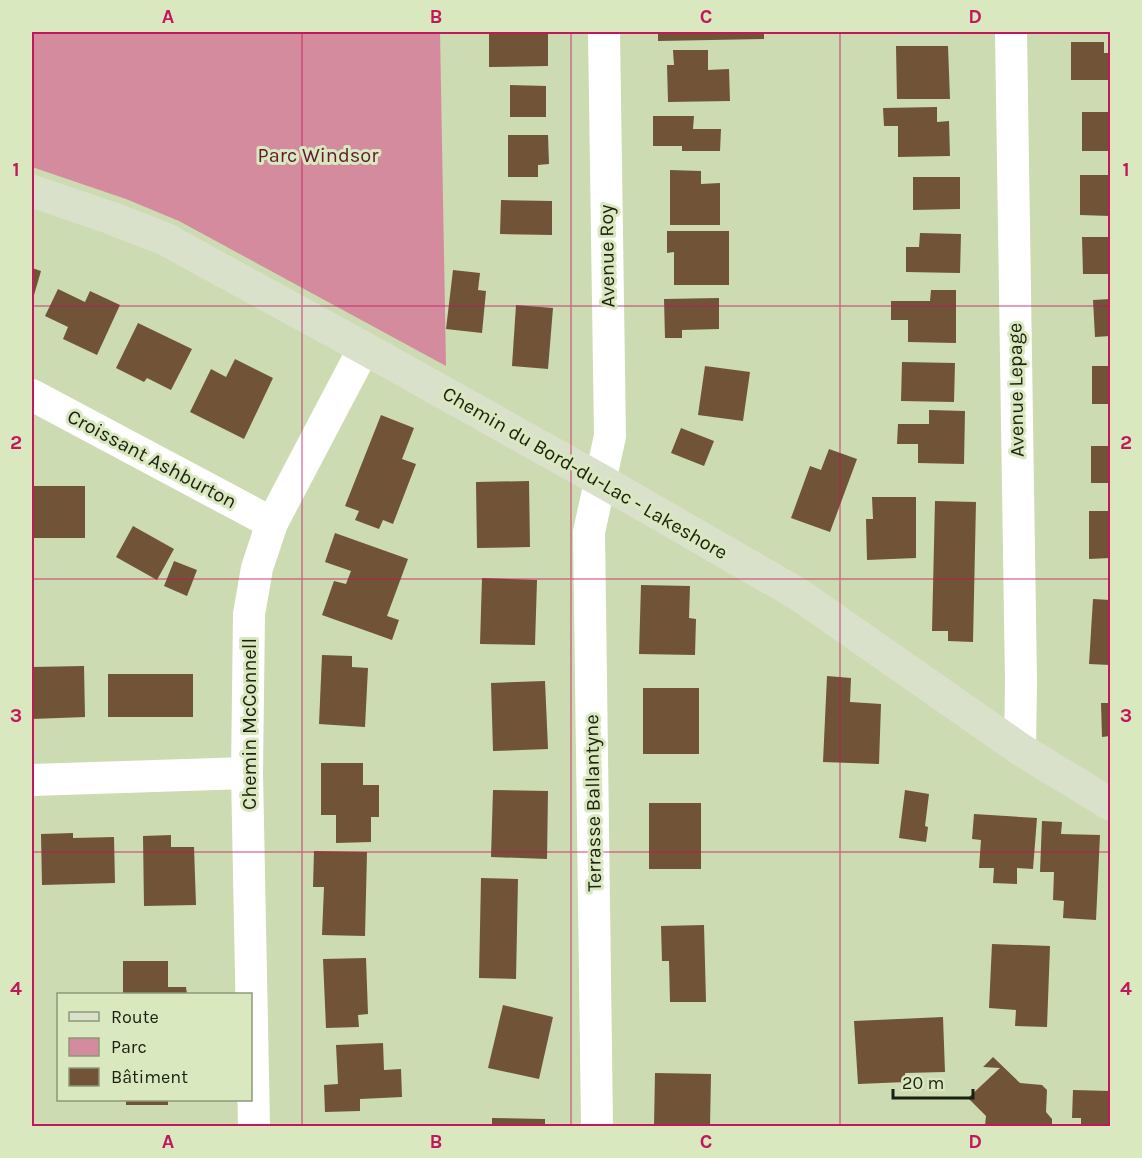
<svg xmlns="http://www.w3.org/2000/svg" width="1142" height="1158" font-family="Karla,sans-serif">
<rect width="100%" height="100%" fill="#ccdbb2"/>
<!-- green -->
<polygon fill="#d48b9d" points="32,32 440,32 446,366 179,221 126,199 32,167"/>
<!-- building -->
<g fill="#715338">
<polygon points="489,32 548,32 548,66 489,67"/>
<polygon points="658,32 764,32 764,39 658,41"/>
<polygon points="1071,42 1104,42 1104,53 1110,53 1110,80 1071,80"/>
<polygon points="896,46 948,46 950,99 897,99"/>
<polygon points="673,50 708,50 708,70 729,69 730,101 668,102 667,65 674,65"/>
<polygon points="510,85 546,86 546,117 510,117"/>
<polygon points="937,107 937,122 949,121 950,156 898,157 898,126 884,126 883,108"/>
<rect x="1082" y="112" width="28" height="39"/>
<polygon points="653,116 694,116 693,129 721,129 720,151 682,151 682,146 653,146"/>
<polygon points="508,135 548,135 549,164 538,165 538,177 508,177"/>
<polygon points="670,170 701,171 701,184 720,183 720,225 670,225"/>
<polygon points="1080,175 1110,175 1110,216 1080,215"/>
<polygon points="913,177 960,177 960,209 913,210"/>
<polygon points="501,200 552,201 552,235 500,234"/>
<polygon points="667,231 729,231 729,285 674,285 674,252 667,253"/>
<polygon points="920,233 961,234 960,273 906,272 906,247 919,247"/>
<polygon points="1082,237 1110,237 1110,274 1083,274"/>
<polygon points="32,268 41,271 32,302"/>
<polygon points="453,270 480,273 478,290 486,291 482,333 446,329"/>
<polygon points="58,289 85,302 90,291 120,305 97,355 63,339 68,327 45,316"/>
<polygon points="931,290 956,290 956,343 908,342 908,320 891,320 891,301 930,301"/>
<polygon points="719,298 719,329 682,330 682,338 665,338 664,299"/>
<polygon points="1110,299 1110,336 1095,337 1093,300"/>
<polygon points="516,305 553,308 548,369 512,366"/>
<polygon points="138,323 192,349 171,390 147,378 144,382 116,368"/>
<polygon points="235,359 273,378 244,439 190,412 211,369 226,377"/>
<polygon points="902,362 955,363 954,402 901,401"/>
<polygon points="705,366 750,372 743,421 698,415"/>
<rect x="1092" y="366" width="18" height="38"/>
<polygon points="929,410 965,411 964,464 918,463 918,444 897,444 898,424 929,424"/>
<polygon points="381,415 414,428 402,459 416,464 393,524 383,520 379,529 355,520 359,511 345,506"/>
<polygon points="681,428 714,441 704,466 671,453"/>
<rect x="1091" y="446" width="19" height="37"/>
<polygon points="829,449 857,459 830,532 791,518 810,466 821,470"/>
<polygon points="529,481 530,547 477,548 476,482"/>
<rect x="32" y="486" width="53" height="52"/>
<polygon points="872,497 916,497 916,558 867,560 866,519 873,519"/>
<polygon points="935,501 976,502 973,642 948,641 948,631 932,631"/>
<polygon points="1089,511 1110,511 1110,558 1089,559"/>
<polygon points="133,526 174,549 157,580 116,557"/>
<polygon points="335,533 408,559 387,616 399,620 392,640 322,615 334,581 346,584 351,571 325,562"/>
<polygon points="174,561 197,570 187,596 164,586"/>
<polygon points="482,578 537,580 535,645 480,644"/>
<polygon points="641,585 690,586 689,618 696,619 695,655 639,654"/>
<polygon points="1093,599 1110,600 1110,665 1089,664"/>
<polygon points="322,655 352,656 352,667 368,668 365,727 319,724"/>
<polygon points="84,666 85,717 32,719 32,667"/>
<rect x="108" y="674" width="85" height="43"/>
<polygon points="827,676 851,678 850,702 881,704 879,764 823,762"/>
<polygon points="545,681 548,749 493,751 491,683"/>
<rect x="643" y="688" width="56" height="66"/>
<polygon points="1101,703 1110,703 1110,736 1102,737"/>
<polygon points="321,763 363,763 363,785 379,785 379,817 371,817 371,842 336,843 336,815 321,815"/>
<polygon points="493,790 548,791 547,859 491,857"/>
<polygon points="905,790 929,794 925,826 928,827 926,842 899,838"/>
<rect x="649" y="803" width="52" height="66"/>
<polygon points="974,814 1037,818 1033,869 1017,868 1017,884 993,883 994,868 979,868 981,840 972,839"/>
<polygon points="1042,821 1062,822 1061,834 1100,835 1096,920 1063,918 1064,901 1053,900 1054,872 1040,872"/>
<polygon points="73,833 73,838 114,837 115,883 42,885 41,834"/>
<polygon points="171,835 171,847 194,847 196,905 144,906 143,836"/>
<polygon points="314,851 367,852 365,936 322,935 324,887 313,887"/>
<polygon points="481,878 518,879 516,979 479,978"/>
<polygon points="704,925 706,1002 670,1002 669,961 662,961 661,926"/>
<polygon points="992,944 1050,946 1047,1027 1015,1026 1016,1010 989,1008"/>
<polygon points="366,958 368,1014 358,1015 359,1027 326,1028 323,959"/>
<polygon points="123,961 168,961 168,987 186,987 187,994 123,994"/>
<polygon points="503,1005 553,1017 539,1079 488,1068"/>
<polygon points="943,1017 945,1072 905,1073 906,1082 858,1084 854,1021"/>
<polygon points="383,1043 384,1070 401,1069 402,1097 360,1099 360,1111 325,1112 324,1085 338,1084 336,1045"/>
<polygon points="993,1057 1020,1083 1042,1085 1047,1090 1046,1112 1052,1119 1052,1126 985,1126 986,1116 968,1098 1000,1068 983,1067"/>
<polygon points="655,1073 711,1074 710,1126 654,1126"/>
<polygon points="1073,1090 1110,1091 1110,1126 1081,1126 1081,1118 1072,1118"/>
<rect x="126" y="1100" width="42" height="5"/>
<polygon points="492,1118 545,1119 545,1126 492,1126"/>
</g>
<g fill="none" stroke-linecap="round" stroke-linejoin="round">
<!-- street -->
<g stroke="#fff" stroke-width="32">
<polyline points="1011,32 1021,682 1020,749"/>
<polyline points="32,395 272,523"/>
<polyline points="32,780 247,773"/>
<polyline points="254,1126 247,773 249,614 257,568 272,523 364,348"/>
<polyline points="597,1126 589,532 610,436 604,32"/>
</g>
<!-- secondary -->
<polyline stroke="#dae1cb" stroke-width="33" points="32,191 111,218 165,239 364,348 600,480 798,594 1020,749 1110,804"/>
</g>
<!-- grid -->
<path fill="none" stroke="#c2185b" stroke-width="1.5" stroke-opacity="0.55" d="M 302,32 L 302,1126M 571,32 L 571,1126M 840,32 L 840,1126M 32,306 L 1110,306M 32,579 L 1110,579M 32,852 L 1110,852"/>
<g text-anchor="middle" dominant-baseline="central" stroke-width="6" stroke-linejoin="round" paint-order="stroke">
<!-- park labels -->
<g font-size="20" fill="#621932" stroke="#d9e8be">
<text x="318" y="155">Parc Windsor</text>
</g>
<!-- street labels -->
<g font-size="20" fill="#1b2011" stroke="#d9e8be">
<text transform="translate(607 256) rotate(-91)">Avenue Roy</text>
<text transform="translate(1016 390) rotate(-91)">Avenue Lepage</text>
<text transform="translate(152 459) rotate(28)">Croissant Ashburton</text>
<text transform="translate(585 473) rotate(30)">Chemin du Bord-du-Lac - Lakeshore</text>
<text transform="translate(249 724) rotate(-90)">Chemin McConnell</text>
<text transform="translate(593 803) rotate(-91)">Terrasse Ballantyne</text>
</g>
</g>
<!-- border -->
<rect width="1142" height="1158" fill="none" stroke="#d9e8be" stroke-width="66"/>
<!-- legend -->
<rect x="57" y="993" width="195" height="108" fill="#d9e8be" stroke="#8d9879" stroke-width="1.5"/>
<rect x="69" y="1012" width="30" height="9" fill="#dae1cb" stroke="#8d9879" stroke-width="1.5"/>
<text x="111" y="1023" font-size="18" fill="#1b2011">Route</text>
<rect x="69" y="1038" width="30" height="18" fill="#d48b9d" stroke="#8d9879" stroke-width="1.5"/>
<text x="111" y="1053" font-size="18" fill="#1b2011">Parc</text>
<rect x="69" y="1068" width="30" height="18" fill="#715338" stroke="#8d9879" stroke-width="1.5"/>
<text x="111" y="1083" font-size="18" fill="#1b2011">Bâtiment</text>
<!-- scale -->
<path d="M893 1089v9h80v-9" fill="none" stroke="#1b2011" stroke-width="3"/>
<text x="902" y="1089" font-size="18" fill="#1b2011" stroke="#d9e8be" stroke-width="4.5" paint-order="stroke">20 m</text>
<rect x="33" y="33" width="1076" height="1092" fill="none" stroke="#c2185b" stroke-width="2"/>
<g font-size="20" text-anchor="middle" font-weight="bold" fill="#c2185b">
<text x="168" y="23">A</text>
<text x="436" y="23">B</text>
<text x="706" y="23">C</text>
<text x="975" y="23">D</text>
<text x="16" y="176">1</text>
<text x="1126" y="176">1</text>
<text x="16" y="449">2</text>
<text x="1126" y="449">2</text>
<text x="16" y="722">3</text>
<text x="1126" y="722">3</text>
<text x="16" y="995">4</text>
<text x="1126" y="995">4</text>
<text x="168" y="1148">A</text>
<text x="436" y="1148">B</text>
<text x="706" y="1148">C</text>
<text x="975" y="1148">D</text>
</g>
</svg>
